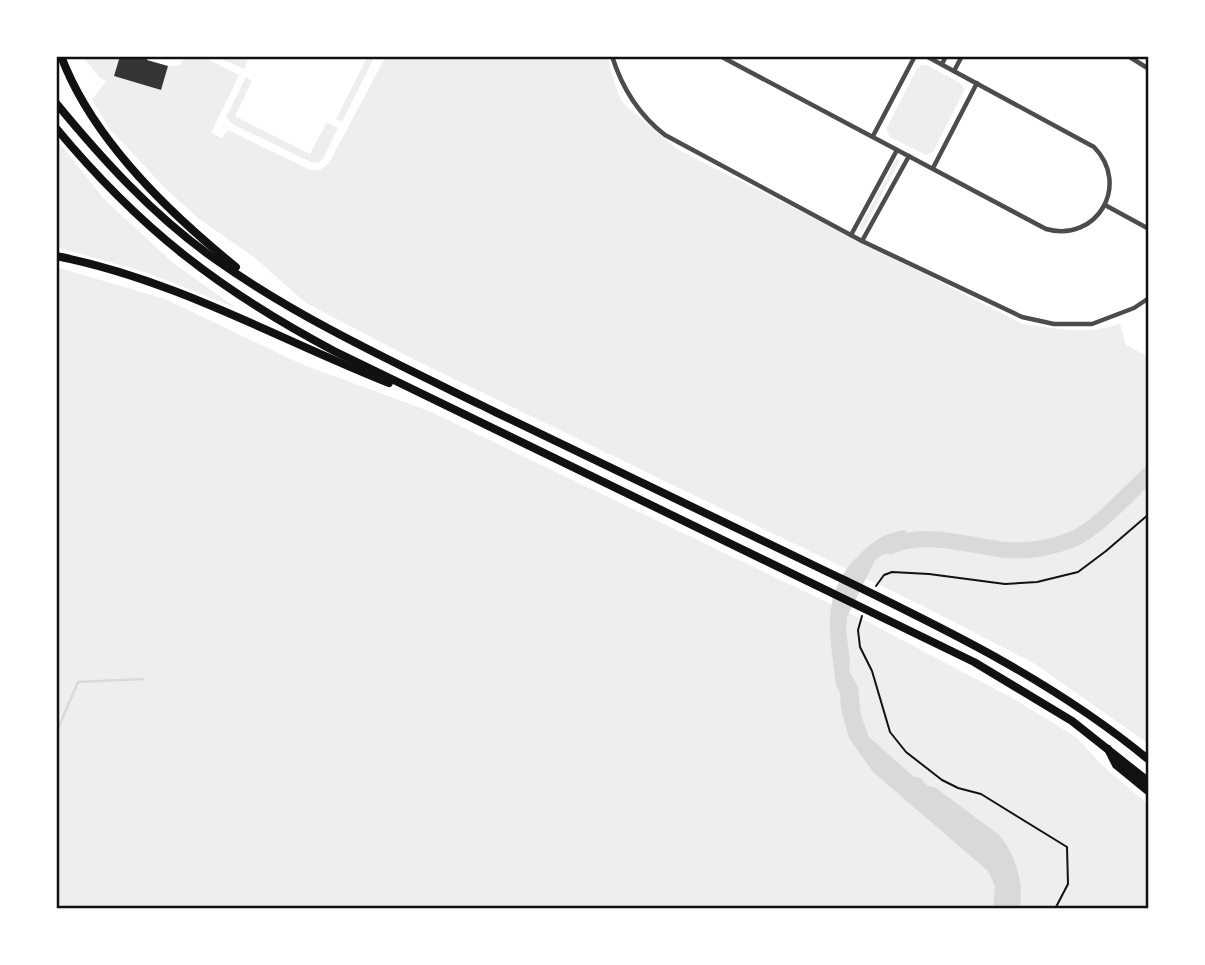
<svg xmlns="http://www.w3.org/2000/svg" width="1205" height="965" font-family="Signika,sans-serif">
<rect width="100%" height="100%" fill="#fff"/>
<!-- green -->
<g fill="#eee">
<path d="M 82,56 L 120,56 L 114,76 L 161,90 L 168,66 L 180,65 L 186,56 L 201,56 L 239,75 L 211,133 L 222,138 L 228,130 L 310,170 L 320,170 L 329,163 L 386,56 L 607,56 L 618,94 L 624,104 L 677,149 L 1023,324 C 1061,329 1082,335 1120,324 L 1126,345 L 1149,357 L 1149,744 L 1035,664 L 929,609 L 415,360 L 306,303 L 255,258 L 198,218 L 166,189 L 109,128 L 92,100 L 106,81 L 99,77 Z"/>
<polygon points="214,56 250,56 244,69"/>
<polygon points="368,56 375,56 342,122 336,119"/>
<polygon points="922,65 927,65 960,83 965,89 933,152 926,155 890,137 886,129 917,69"/>
<polygon points="246,77 252,81 235,116 310,154 327,122 338,128 323,159 317,163 311,162 232,124 226,117"/>
<polygon points="56,139 104,199 172,262 236,308 148,273 56,247"/>
<polygon points="899,159 899,162 863,230 861,231 860,227 896,160"/>
<polygon points="56,267 165,299 301,364 429,411 868,622 1014,699 1076,737 1103,766 1149,805 1149,909 56,909"/>
</g>
<!-- water -->
<path fill="#d9d9d9" d="M 906,530 L 909,546 L 882,555 L 875,560 L 847,617 L 846,630 L 850,662 L 849,671 L 858,687 L 861,715 L 869,737 L 914,777 L 919,777 L 928,786 L 936,788 L 999,835 C 1016,855 1024,883 1020,909 L 993,909 L 995,886 L 988,871 L 873,772 L 849,738 L 841,709 L 840,693 L 836,685 C 830,634 819,593 860,554 C 874,540 887,532 906,530 Z"/>
<g fill="none" stroke-linecap="round" stroke-linejoin="round">
<!-- stream -->
<polyline stroke="#d9d9d9" stroke-width="2.5" points="56,733 78,682 143,679"/>
<!-- river -->
<path stroke="#d9d9d9" stroke-width="16" d="M 891,546 C 927,530 969,546 1007,550 C 1029,552 1050,548 1071,540 C 1096,530 1129,493 1149,474"/>
</g>
<!-- building -->
<polygon fill="#353535" points="120,56 148,56 147,60 168,66 161,90 114,76"/>
<g fill="none" stroke-linecap="round" stroke-linejoin="round">
<!-- path -->
<g stroke="#111" stroke-width="2">
<polyline points="876,586 884,575 892,572 929,574 1005,584 1037,582 1078,572 1106,551 1149,514"/>
<polyline points="862,616 858,630 860,647 872,671 890,732 906,752 942,780 958,788 981,794 1067,847 1068,884 1055,909"/>
</g>
<!-- minor -->
<g stroke="#4c4c4c" stroke-width="4.5">
<path d="M 612,56 C 622,88 639,115 665,135 L 862,241 L 1022,317 L 1054,324 L 1092,324 L 1134,308 L 1149,298"/>
<path d="M 720,56 L 1046,229 C 1097,243 1131,185 1094,147 L 926,56"/>
<polyline points="1128,56 1149,69"/>
<polyline points="942,64 946,56"/>
<polyline points="954,71 962,56"/>
<polyline points="873,136 915,56"/>
<polyline points="933,168 977,83"/>
<polyline points="1105,205 1149,229"/>
<polyline points="851,235 897,150"/>
<polyline points="862,241 909,156"/>
</g>
<!-- motorway -->
<g stroke="#111" stroke-width="8">
<path d="M 61,56 C 92,139 169,213 236,267"/>
<path d="M 56,103 C 103,160 152,214 212,257 C 296,317 391,361 483,406 C 601,464 720,520 838,577 C 947,630 1055,682 1149,760"/>
<path d="M 56,128 C 139,228 219,290 334,351 L 974,662 L 1072,721 L 1149,782"/>
<path d="M 56,256 C 174,279 278,339 389,383"/>
<polyline points="1108,749 1116,765 1149,792"/>
</g>
</g>
<!-- border -->
<rect width="1205" height="965" fill="none" stroke="#ffffff" stroke-width="116"/>
<rect x="58" y="58" width="1089" height="849" fill="none" stroke="#111" stroke-width="2.5"/>
</svg>
